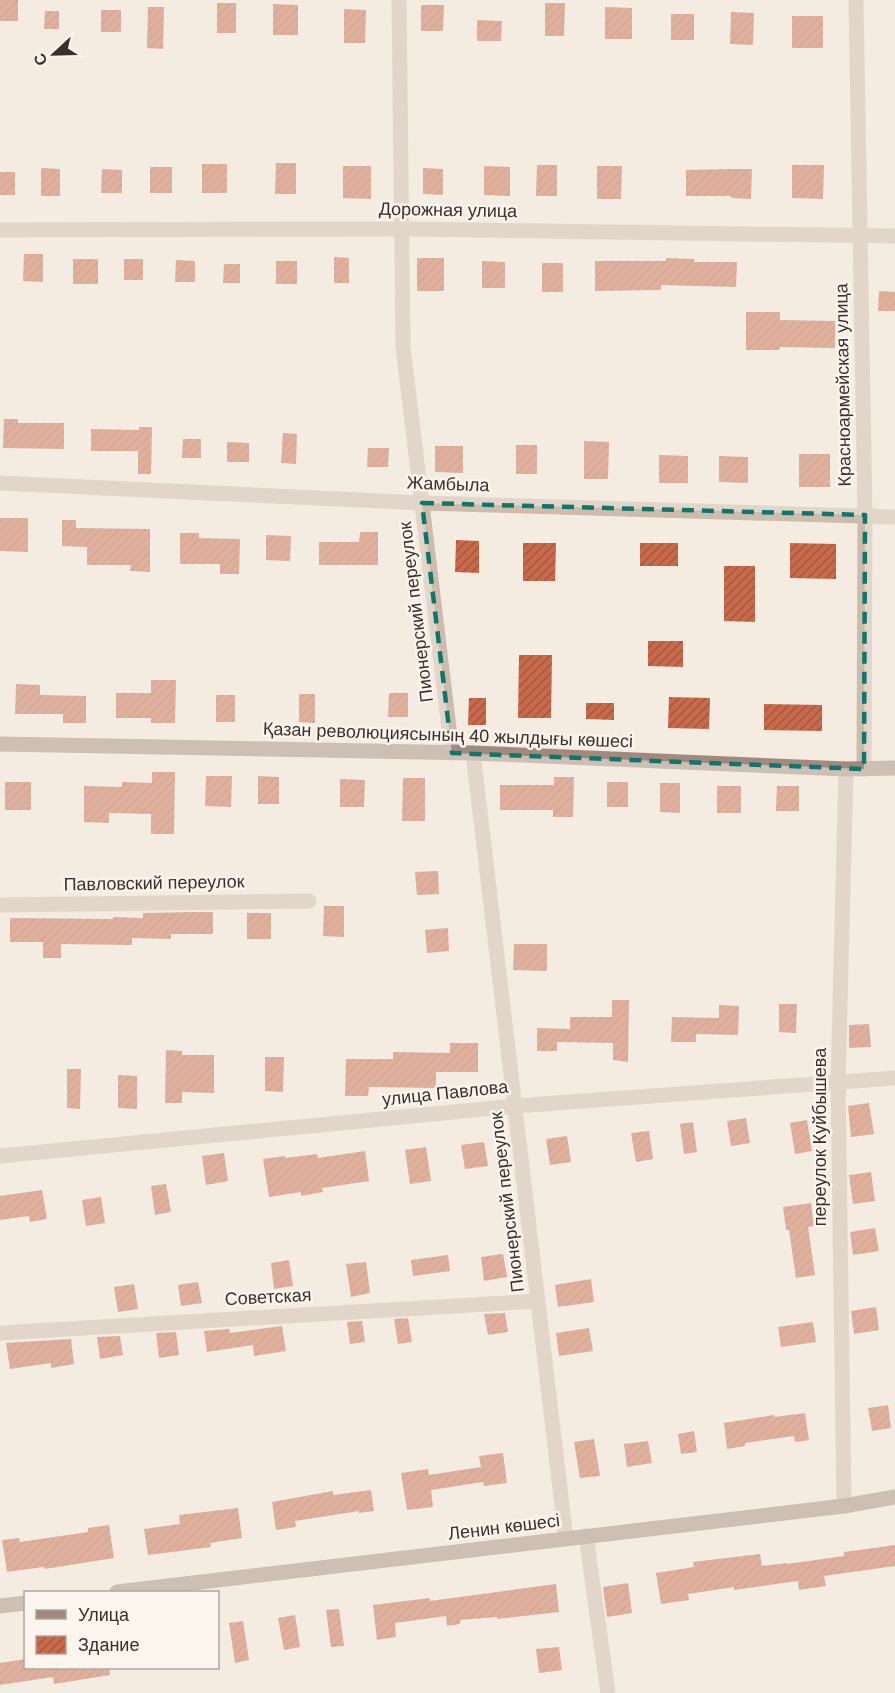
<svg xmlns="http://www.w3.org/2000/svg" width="895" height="1693" font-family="Arial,sans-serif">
<defs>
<pattern id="building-hatch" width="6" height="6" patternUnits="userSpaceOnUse" patternTransform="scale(1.5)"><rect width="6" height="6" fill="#c8694b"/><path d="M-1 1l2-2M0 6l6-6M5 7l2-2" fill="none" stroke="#a4573f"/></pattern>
</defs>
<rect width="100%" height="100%" fill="#f4ebe1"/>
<!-- building -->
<g fill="url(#building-hatch)">
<rect x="0" y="0" width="18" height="21"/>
<rect x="217" y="3" width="19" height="30"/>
<polygon points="545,3 565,3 564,36 545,36"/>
<polygon points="273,4 298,5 298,35 273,35"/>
<polygon points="421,5 444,5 443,31 421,31"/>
<polygon points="148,7 164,7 163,49 147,48"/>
<polygon points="605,7 632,8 632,39 605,39"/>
<polygon points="344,9 366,10 365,43 344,43"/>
<rect x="101" y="10" width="20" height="22"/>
<polygon points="45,11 59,11 59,29 44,29"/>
<polygon points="731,12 754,13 753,45 730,44"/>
<rect x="671" y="14" width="23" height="26"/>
<rect x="792" y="16" width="31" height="32"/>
<polygon points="477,20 502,21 501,41 477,41"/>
<polygon points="276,163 296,163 296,194 275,194"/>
<rect x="202" y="164" width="25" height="29"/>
<polygon points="537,165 557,165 557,196 536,196"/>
<polygon points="792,165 824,165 823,199 792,198"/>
<polygon points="343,166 371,166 371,199 343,198"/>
<polygon points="484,166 510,167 510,196 484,195"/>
<polygon points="597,166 622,166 621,199 597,199"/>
<rect x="150" y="167" width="22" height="26"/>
<polygon points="41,168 60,169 60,196 41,196"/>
<polygon points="423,168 443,169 443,195 423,194"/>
<polygon points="102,169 122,170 122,193 101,193"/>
<polygon points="731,169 752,169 751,199 731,198 731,196 686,196 686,170"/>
<rect x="0" y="172" width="15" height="23"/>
<polygon points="24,254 43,254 43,282 23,281"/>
<polygon points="334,257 349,258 349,283 334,283"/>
<rect x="417" y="258" width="27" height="33"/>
<polygon points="666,258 694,259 694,262 737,262 736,287 661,285 661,290 595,291 595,261 666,261"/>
<rect x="73" y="259" width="25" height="25"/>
<rect x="124" y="259" width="19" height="21"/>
<polygon points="176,260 195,261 195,282 175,282"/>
<rect x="276" y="261" width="21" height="23"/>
<polygon points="482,261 505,262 505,288 482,288"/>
<rect x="542" y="263" width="21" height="29"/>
<polygon points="224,264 240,264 240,283 223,283"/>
<polygon points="879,291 895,292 895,311 878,311"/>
<polygon points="746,312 780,312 780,320 835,321 835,348 780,347 779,350 746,350"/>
<polygon points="4,419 18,419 18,423 64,423 64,449 3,448"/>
<polygon points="139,427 152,427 151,474 138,474 138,451 91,451 91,429 139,430"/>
<polygon points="283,433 297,434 296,464 281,463"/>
<polygon points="183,439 201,439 201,458 182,458"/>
<polygon points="584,441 609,442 608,479 584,479"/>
<polygon points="227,442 249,443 249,462 227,462"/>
<rect x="516" y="445" width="21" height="29"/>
<polygon points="435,446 463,446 463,473 435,472"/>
<polygon points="368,448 389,448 388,467 367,467"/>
<rect x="799" y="454" width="31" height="33"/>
<polygon points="659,455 688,456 688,483 659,483"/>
<polygon points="719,456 748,457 748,483 719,482"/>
<polygon points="0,518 28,518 28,552 0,551"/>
<polygon points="62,520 76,520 76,528 150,529 150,572 130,571 131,565 87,565 87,547 62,546"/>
<polygon points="360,532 378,532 378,565 319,565 319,542 359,542"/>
<polygon points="180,533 199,533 199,538 240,539 239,574 220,574 220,564 180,564"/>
<polygon points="266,535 291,536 290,561 266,560"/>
<polygon points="456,540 479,541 479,573 455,572"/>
<polygon points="523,543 556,543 555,581 523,581"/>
<rect x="640" y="543" width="38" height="23"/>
<polygon points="790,543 836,544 836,579 790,578"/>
<polygon points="724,566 755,566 755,622 724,621"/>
<polygon points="648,641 683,641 683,667 648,666"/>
<polygon points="519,655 552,655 551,718 518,718"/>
<polygon points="151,680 176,680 175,723 151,723 151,718 116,718 116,693 151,693"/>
<polygon points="16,684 40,685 40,695 86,696 86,723 63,723 63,714 15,714"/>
<polygon points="389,693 408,693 408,717 388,717"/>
<polygon points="299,694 315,694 315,723 299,722"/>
<rect x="216" y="695" width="19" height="27"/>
<polygon points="669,697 710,698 709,729 668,728"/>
<polygon points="469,698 486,698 486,725 468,725"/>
<polygon points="586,703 614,703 614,720 586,719"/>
<polygon points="764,704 822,705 822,731 764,730"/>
<polygon points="152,772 175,772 174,834 151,834 151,814 109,813 109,823 84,822 84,786 122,787 122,782 152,783"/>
<polygon points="206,776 232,776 231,807 205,806"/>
<polygon points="258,776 279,777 279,804 258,804"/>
<polygon points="554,777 574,777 573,817 553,817 553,810 500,810 500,785 554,785"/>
<polygon points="403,778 425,778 425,821 402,821"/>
<polygon points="340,779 365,780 364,807 340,807"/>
<rect x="5" y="782" width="26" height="28"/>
<rect x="607" y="782" width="21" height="25"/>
<polygon points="660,783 680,783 680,813 660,812"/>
<rect x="717" y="786" width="24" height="27"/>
<polygon points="777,786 799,786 799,811 776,811"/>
<polygon points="438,871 439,894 417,895 415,872"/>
<polygon points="324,906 344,906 344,937 323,936"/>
<polygon points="195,912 213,912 213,934 171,934 171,939 132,938 132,945 61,944 61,958 43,958 43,942 10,942 10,918 113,919 113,917 143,918 143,913"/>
<rect x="247" y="913" width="24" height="26"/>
<polygon points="448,928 449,951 427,953 425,930"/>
<polygon points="514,944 547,944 547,971 513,970"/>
<polygon points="612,1000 629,1000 628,1062 613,1060 613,1043 557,1042 557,1051 537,1051 537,1028 570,1029 570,1017 612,1017"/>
<polygon points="779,1004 797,1004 796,1033 779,1032"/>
<polygon points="719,1005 739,1006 738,1035 696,1034 696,1042 671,1042 672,1017 719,1018"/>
<polygon points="869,1024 871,1047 849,1048 849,1025"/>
<polygon points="450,1043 478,1043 478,1072 436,1072 436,1088 369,1087 368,1096 345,1096 346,1059 393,1059 393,1052 450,1053"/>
<polygon points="166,1050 182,1051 182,1055 214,1055 214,1093 182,1092 182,1103 165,1103"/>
<polygon points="265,1057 284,1057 283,1092 265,1091"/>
<polygon points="67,1069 81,1069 80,1109 67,1108"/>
<polygon points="118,1075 137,1076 137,1109 118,1108"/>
<polygon points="869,1103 874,1134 851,1137 848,1106"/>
<polygon points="746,1118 750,1143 731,1146 727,1121"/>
<polygon points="807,1120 812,1151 795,1154 790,1123"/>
<polygon points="693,1122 697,1152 684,1154 680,1124"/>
<polygon points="649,1131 653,1159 636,1162 631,1133"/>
<polygon points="567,1136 571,1162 550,1165 546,1139"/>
<polygon points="484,1142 488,1166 465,1169 461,1145"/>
<polygon points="426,1147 431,1181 410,1184 405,1150"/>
<polygon points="365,1151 369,1181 322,1188 323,1192 301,1196 301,1192 269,1197 263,1159 285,1156 285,1158 317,1154 318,1158"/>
<polygon points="224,1153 228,1181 206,1185 202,1156"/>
<polygon points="871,1172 875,1201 853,1204 849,1175"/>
<polygon points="166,1184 171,1212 155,1215 151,1186"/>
<polygon points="42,1190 47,1219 30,1222 29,1216 0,1220 0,1196"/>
<polygon points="101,1197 105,1223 86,1226 82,1200"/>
<polygon points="811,1203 814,1226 808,1227 815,1275 796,1278 789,1230 786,1230 783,1207"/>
<polygon points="875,1228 879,1251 853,1255 850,1232"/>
<polygon points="503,1254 507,1277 484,1281 481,1257"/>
<polygon points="448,1255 450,1271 413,1276 411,1260"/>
<polygon points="289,1260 293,1286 274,1289 271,1263"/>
<polygon points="366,1262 370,1293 351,1297 346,1264"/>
<polygon points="591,1279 594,1302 558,1307 555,1285"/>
<polygon points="198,1282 202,1303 181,1306 178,1285"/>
<polygon points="134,1284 138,1309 118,1312 114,1287"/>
<polygon points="876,1307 879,1330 854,1334 851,1311"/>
<polygon points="505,1313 508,1332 488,1335 484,1314"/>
<polygon points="408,1318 412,1342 398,1344 394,1319"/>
<polygon points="362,1321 365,1342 350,1344 347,1322"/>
<polygon points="813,1322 816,1342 781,1347 778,1327"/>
<polygon points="282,1326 286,1351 254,1356 253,1345 207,1352 204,1331 229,1329 230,1333"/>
<polygon points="589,1328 593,1351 559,1356 556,1333"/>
<polygon points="176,1332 179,1355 159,1358 156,1333"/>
<polygon points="120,1336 123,1355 100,1359 97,1337"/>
<polygon points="71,1339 74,1364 51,1368 51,1363 10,1369 6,1343"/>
<polygon points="888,1405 891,1428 872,1431 868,1408"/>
<polygon points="805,1413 809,1440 795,1442 794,1436 745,1443 745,1446 727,1449 724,1423 774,1415 775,1417"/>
<polygon points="694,1431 697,1452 681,1454 678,1434"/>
<polygon points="594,1439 600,1476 580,1478 574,1442"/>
<polygon points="648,1441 652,1463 627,1467 624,1444"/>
<polygon points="503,1453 507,1483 484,1486 483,1482 431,1490 433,1507 407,1510 401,1473 428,1469 429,1475 481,1467 479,1456"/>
<polygon points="371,1490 374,1511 359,1513 359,1511 295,1521 296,1527 276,1530 272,1502 333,1491 333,1495"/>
<polygon points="238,1508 242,1538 210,1543 211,1547 148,1555 144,1529 180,1524 179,1515"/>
<polygon points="109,1525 114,1558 45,1569 44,1567 7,1572 2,1540 19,1538 20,1542 88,1532 88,1528"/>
<polygon points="895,1545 895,1566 824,1576 826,1586 799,1590 798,1581 734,1590 734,1587 688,1594 689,1600 661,1604 656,1573 694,1567 693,1562 760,1554 762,1566 787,1563 787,1564 844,1556 844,1552"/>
<polygon points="628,1583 632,1613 607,1617 603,1587"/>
<polygon points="556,1584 559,1612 498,1619 497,1617 460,1620 460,1624 447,1626 446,1616 395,1623 396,1637 377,1640 373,1605 430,1598 430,1601"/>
<polygon points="339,1609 344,1646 331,1647 326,1610"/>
<polygon points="295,1615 300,1647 284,1650 278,1618"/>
<polygon points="243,1621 249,1660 235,1663 229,1623"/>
<polygon points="559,1647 562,1670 539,1673 536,1649"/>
<polygon points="26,1659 26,1668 109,1668 110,1675 54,1684 53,1677 0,1685 0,1663"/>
</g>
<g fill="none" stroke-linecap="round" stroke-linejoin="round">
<!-- street -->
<g stroke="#cdbbac" stroke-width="15">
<polyline points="399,0 403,347 452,753"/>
<polyline points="856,0 865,515 864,769"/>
<polyline points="0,230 402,229 895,236"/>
<polyline points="0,483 422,503 895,517"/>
<polyline points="473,753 566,1539"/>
<polyline points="0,905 309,901"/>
<polyline points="0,1156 515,1106 895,1078"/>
<polyline points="0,1333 538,1301"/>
<polyline points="844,1506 838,1083 846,769"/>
<polyline points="586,1536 608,1693"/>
</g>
<!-- secondary -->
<g stroke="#a18a7d" stroke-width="15">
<polyline points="0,744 473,753 846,769 895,768"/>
<polyline points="117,1592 844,1506 895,1497"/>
<polyline points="0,1606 26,1603"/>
</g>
</g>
<!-- marked area -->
<path d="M0 0H895V1693H0ZM 422,503 L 865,515 L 864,769 L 452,753 Z" fill="#f4ebe1" fill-opacity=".55" fill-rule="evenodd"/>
<path fill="none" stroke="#0f766e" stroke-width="4.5" stroke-dasharray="12 8" stroke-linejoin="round" d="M 422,503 L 865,515 L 864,769 L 452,753 Z"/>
<g text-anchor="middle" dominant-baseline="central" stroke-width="5" stroke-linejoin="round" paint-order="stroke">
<!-- street labels -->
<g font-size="18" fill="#3b302b" stroke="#fbf5ee">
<text transform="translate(448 210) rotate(1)">Дорожная улица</text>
<text transform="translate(843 385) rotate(-91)">Красноармейская улица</text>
<text transform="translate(448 484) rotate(2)">Жамбыла</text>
<text transform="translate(416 612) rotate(-97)">Пионерский переулок</text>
<text transform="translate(448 735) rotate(2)">Қазан революциясының 40 жылдығы көшесі</text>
<text transform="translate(154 883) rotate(-1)">Павловский переулок</text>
<text transform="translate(445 1093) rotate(-6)">улица Павлова</text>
<text transform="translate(820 1137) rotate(-90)">переулок Куйбышева</text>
<text transform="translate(507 1202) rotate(-97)">Пионерский переулок</text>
<text transform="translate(268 1297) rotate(-3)">Советская</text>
<text transform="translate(504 1527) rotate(-7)">Ленин көшесі</text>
</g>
</g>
<!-- legend -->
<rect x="24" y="1591" width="195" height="78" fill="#fbf5ee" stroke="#aea6a0" stroke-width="1.5"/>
<rect x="36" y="1610" width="30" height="9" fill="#a18a7d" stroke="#aea6a0" stroke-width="1.5"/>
<text x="78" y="1621" font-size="18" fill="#3b302b">Улица</text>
<rect x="36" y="1636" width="30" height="18" fill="url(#building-hatch)" stroke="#aea6a0" stroke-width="1.5"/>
<text x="78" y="1651" font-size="18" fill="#3b302b">Здание</text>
<!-- north arrow -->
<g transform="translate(54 54) rotate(248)" stroke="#fbf5ee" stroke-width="4.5" paint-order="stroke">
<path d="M0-4.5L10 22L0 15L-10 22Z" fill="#3b302b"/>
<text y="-9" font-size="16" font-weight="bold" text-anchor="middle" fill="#3b302b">С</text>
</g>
</svg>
